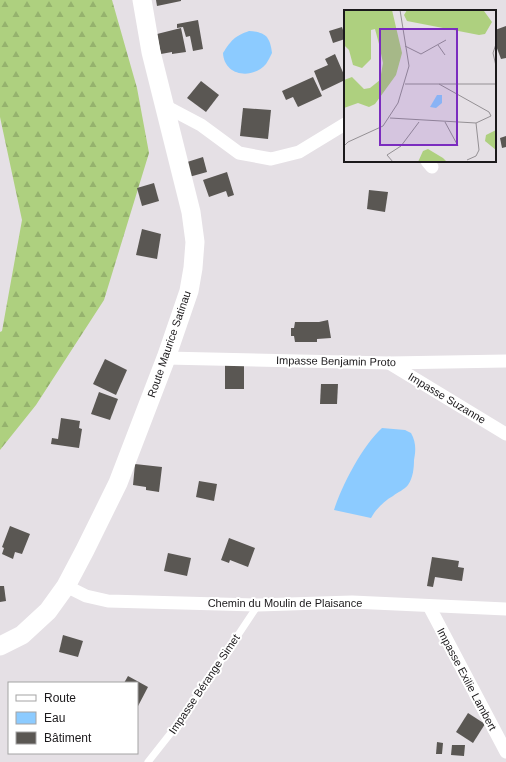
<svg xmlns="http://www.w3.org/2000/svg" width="506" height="762" font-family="Arial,sans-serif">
<defs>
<pattern id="forest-firs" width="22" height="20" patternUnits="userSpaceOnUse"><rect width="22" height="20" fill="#aed07f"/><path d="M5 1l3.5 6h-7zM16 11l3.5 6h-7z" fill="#95b26d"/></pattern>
</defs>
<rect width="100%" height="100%" fill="#e5e0e5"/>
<!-- forest -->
<polygon fill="url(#forest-firs)" points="0,0 112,0 137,88 149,153 104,300 36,405 0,450 0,332 2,331 22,220 0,117"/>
<!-- water -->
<g fill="#8ccbff">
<path d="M 249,31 C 266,32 270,37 272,53 C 270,57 268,61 266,64 C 252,80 224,76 223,53 C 231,40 235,36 249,31 Z"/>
<path d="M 382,428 L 405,430 L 411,433 C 416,442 416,450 414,460 C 414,468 413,478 408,485 C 404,490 398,492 393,496 C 384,501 376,509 371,518 L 334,510 C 342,485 363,445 382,428 Z"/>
</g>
<!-- building -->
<g fill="#5a5753">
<polygon points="156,0 181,0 181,1 157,6"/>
<polygon points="198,20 203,49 193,51 190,36 186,37 183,27 177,28 177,24"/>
<polygon points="506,26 506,58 501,59 495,43 495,30"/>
<polygon points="342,27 344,33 345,33 345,39 333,43 329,31"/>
<polygon points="181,28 186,52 172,54 172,52 161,54 157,34"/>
<polygon points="335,54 345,77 345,80 322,91 314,71 328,65 325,59"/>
<polygon points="313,77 322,96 298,107 293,97 286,100 282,91"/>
<polygon points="201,81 219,95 206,112 187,98"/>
<polygon points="243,108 271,110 268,139 240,136"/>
<polygon points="506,136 506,147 502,148 500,138"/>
<polygon points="203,157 207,172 189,177 184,163"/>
<polygon points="227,172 234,195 228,197 226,191 209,197 203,180"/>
<polygon points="154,183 159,201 142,206 137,188"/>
<polygon points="369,190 388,192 385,212 367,209"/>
<polygon points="142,229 161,234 157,259 136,255"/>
<polygon points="328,320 331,338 317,339 317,342 295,342 294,336 291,336 291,328 294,328 295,322 319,322"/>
<polygon points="105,359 127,370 116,395 93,384"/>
<rect x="225" y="365" width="19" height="24"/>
<polygon points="321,384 338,384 337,404 320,404"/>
<polygon points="99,392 118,399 110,420 91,414"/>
<polygon points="61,418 80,421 79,428 82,429 79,448 51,444 52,438 58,439"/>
<polygon points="135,464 162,467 159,492 146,490 146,487 133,485"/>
<polygon points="199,481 217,484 214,501 196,497"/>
<polygon points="10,526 30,534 22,554 15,552 13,559 2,554 4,548 2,547"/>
<polygon points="229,538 255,548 248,567 230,560 229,563 221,560"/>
<polygon points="168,553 191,558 187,576 164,571"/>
<polygon points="432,557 459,561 458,567 464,568 462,581 435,577 433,587 427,586"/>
<polygon points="0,586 4,586 6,601 0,602"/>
<polygon points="63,635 83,641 78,657 59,652"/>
<polygon points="128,676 148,687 137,708 137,683 124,683"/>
<polygon points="468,713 485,724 473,743 456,732"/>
<polygon points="437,742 443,743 442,754 436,754"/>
<polygon points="452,745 465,745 464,756 451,755"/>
</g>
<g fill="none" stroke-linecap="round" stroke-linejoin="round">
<!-- lane -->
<polyline stroke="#fff" stroke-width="7" points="148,762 185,715 258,605"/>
<!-- street -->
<g stroke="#fff" stroke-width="13">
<polyline points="165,106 201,125 239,153 271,159 299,152 345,124"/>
<polyline points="427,161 432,167"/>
<polyline points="166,358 389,363 506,361"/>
<polyline points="389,363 506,434"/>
<polyline points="66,586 86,596 108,601 258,605 352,602 506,609"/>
<polyline points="429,606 506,752"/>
</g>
<!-- secondary -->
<polyline stroke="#fff" stroke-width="19" points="0,646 22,635 48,611 66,586 85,550 118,483 166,358 189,291 193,268 195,242 191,212 151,52 142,0"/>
</g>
<g text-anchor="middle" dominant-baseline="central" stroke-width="4" stroke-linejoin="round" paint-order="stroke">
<!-- street labels -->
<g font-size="11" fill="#1b191b" stroke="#fff">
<text transform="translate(169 344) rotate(-71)">Route Maurice Satinau</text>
<text transform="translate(336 361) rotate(1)">Impasse Benjamin Proto</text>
<text transform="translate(447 398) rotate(31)">Impasse Suzanne</text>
<text x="285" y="603">Chemin du Moulin de Plaisance</text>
<text transform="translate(467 679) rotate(62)">Impasse Exilie Lambert</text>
<text transform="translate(204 684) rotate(-56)">Impasse Bérange Simet</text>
</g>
</g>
<!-- overview -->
<g transform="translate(344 10)">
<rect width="152" height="152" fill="#e5e0e5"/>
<path d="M 0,0 L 48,0 L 58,43 L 52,65 L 31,94 L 25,97 L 14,93 L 0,98 L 0,70 L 8,67 L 20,79 L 26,78 L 36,70 L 39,53 L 35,34 L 31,19 L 27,20 L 27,49 L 18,58 L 9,55 L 5,40 L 0,35 ZM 63,0 L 140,1 L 148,12 L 141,24 L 135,25 L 63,11 L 60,5 ZM 152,120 L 152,140 L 141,131 L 142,125 ZM 84,139 L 99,148 L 103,152 L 74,152 L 79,141 Z" fill="#aed07f"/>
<path d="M 93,85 L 98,85 L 98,93 L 92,98 L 86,97 Z" fill="#8ccbff"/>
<path fill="none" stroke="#949094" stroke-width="1" d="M 94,35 L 101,45M 61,36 L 77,44 L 102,30M 152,56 L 149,43 L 152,34M 61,74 L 152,74M 46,108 L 132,113 L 147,106 L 145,102 L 95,74M 101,112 L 114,136M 0,136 L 4,132 L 39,116 L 54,93 L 65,56 L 56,0M 123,150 L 132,146 L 135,140 L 132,113M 49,152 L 43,145 L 57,136 L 75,112"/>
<path fill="#7b2cbf" fill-opacity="0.15" stroke="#7b2cbf" stroke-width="2" d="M 36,19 L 113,19 L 113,135 L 36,135 Z"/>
<rect width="152" height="152" fill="none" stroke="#1b191b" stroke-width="2"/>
</g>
<!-- legend -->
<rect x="8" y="682" width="130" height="72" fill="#ffffff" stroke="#a4a3a4"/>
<rect x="16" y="695" width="20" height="6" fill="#ffffff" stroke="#a4a3a4"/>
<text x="44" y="702" font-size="12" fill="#1b191b">Route</text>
<rect x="16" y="712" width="20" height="12" fill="#8ccbff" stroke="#a4a3a4"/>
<text x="44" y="722" font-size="12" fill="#1b191b">Eau</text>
<rect x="16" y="732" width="20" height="12" fill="#5a5753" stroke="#a4a3a4"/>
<text x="44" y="742" font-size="12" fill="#1b191b">Bâtiment</text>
</svg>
